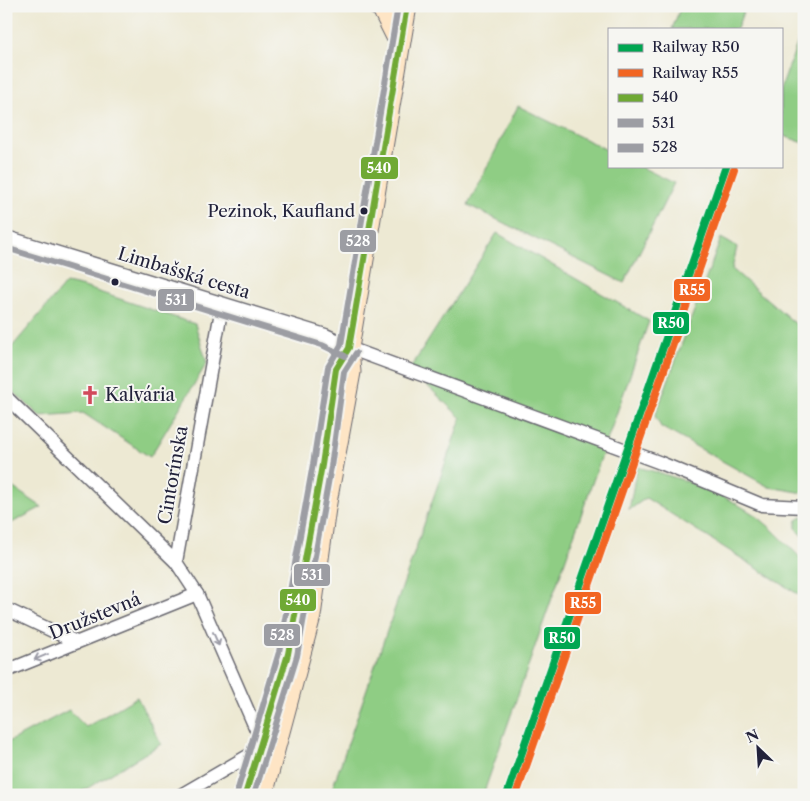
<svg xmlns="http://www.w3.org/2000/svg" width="810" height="801" font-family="'Libre Caslon Text',serif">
<rect width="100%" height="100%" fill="#f6f6f2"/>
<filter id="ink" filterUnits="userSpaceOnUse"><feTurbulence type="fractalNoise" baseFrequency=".02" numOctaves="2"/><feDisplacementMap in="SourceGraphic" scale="10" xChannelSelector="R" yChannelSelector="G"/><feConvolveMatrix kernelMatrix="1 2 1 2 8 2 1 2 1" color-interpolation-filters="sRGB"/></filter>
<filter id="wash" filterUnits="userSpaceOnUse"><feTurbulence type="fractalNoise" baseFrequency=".0096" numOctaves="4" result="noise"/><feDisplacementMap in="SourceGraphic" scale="20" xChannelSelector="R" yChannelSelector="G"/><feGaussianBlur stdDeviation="1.12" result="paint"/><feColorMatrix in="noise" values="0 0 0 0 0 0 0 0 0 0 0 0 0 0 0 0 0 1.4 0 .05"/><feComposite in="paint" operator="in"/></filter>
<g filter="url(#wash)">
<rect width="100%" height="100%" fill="#ede9d3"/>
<!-- green -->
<g fill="#8fcd84" stroke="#587860">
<polygon points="681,6 745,6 737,29 672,29"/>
<polygon points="804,24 804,143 781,135 781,89"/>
<polygon points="518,106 609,151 609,166 639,166 674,183 624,283 468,205"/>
<polygon points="497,233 649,321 483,795 330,795 461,418 410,369"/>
<polygon points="721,238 737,247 732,269 804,331 804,493 769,487 661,427 655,416"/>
<polygon points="66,283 84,287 195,324 207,363 150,457 83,413 40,416 6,385 6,354"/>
<path d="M 637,467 C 674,476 714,489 747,510 C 768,522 786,544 804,561 L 804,598 L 646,498 L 629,510 Z"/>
<polygon points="6,483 42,507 6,526"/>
<path d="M 804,516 L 804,537 C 797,532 794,528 797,520 Z"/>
<polygon points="137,697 161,744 76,795 6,795 6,743 69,710 86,727"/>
</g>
</g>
<g filter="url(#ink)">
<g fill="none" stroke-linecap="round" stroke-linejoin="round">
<!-- minor casing -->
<g stroke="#696870" stroke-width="15">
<g id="minor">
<polyline points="371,6 390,16"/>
<polyline points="349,348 661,463 762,505 804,507"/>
<polyline points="6,397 176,562 197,594 262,743 248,756 181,795"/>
<polyline points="176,562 222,306"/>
<polyline points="6,609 76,642"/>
<polyline points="6,671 197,594"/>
</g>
</g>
<!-- tertiary casing -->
<g stroke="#696870" stroke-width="19">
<polyline id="tertiary" points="6,239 325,337 349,348"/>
</g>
<!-- secondary casing -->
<g stroke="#696870" stroke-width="21">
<g id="secondary">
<polyline points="384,13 399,43"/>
<polyline points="321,470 336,369 349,348"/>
<polyline points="245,795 284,671 314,515"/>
<polyline points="263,795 311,616 326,508 351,372 349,348 407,6"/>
</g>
</g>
<!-- minor -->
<use href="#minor" stroke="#fff" stroke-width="12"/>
<!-- tertiary -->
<use href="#tertiary" stroke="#fff" stroke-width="16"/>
<!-- secondary -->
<use href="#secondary" stroke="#fee5c5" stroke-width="19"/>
<!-- bus-1 casing -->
<g stroke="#f6f6f2" stroke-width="10">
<polyline id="bus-1" points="245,795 288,654 322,465 336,369 349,348 407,6"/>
</g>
<!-- bus-2 casing -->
<g stroke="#f6f6f2" stroke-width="10">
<g id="bus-2">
<polyline points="6,248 322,345 345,356"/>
<polyline points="254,795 297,656 331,467 344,372 356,353"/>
</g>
</g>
<!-- bus-3 casing -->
<g stroke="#f6f6f2" stroke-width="10">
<polyline id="bus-3" points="237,792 279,652 313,464 328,367 341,345 398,6"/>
</g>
<!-- bus-1 -->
<use href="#bus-1" stroke="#6fa934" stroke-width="6"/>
<!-- bus-2 -->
<use href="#bus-2" stroke="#9c9da3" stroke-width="6"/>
<!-- bus-3 -->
<use href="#bus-3" stroke="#9c9da3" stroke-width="6"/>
<!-- rail-1 casing -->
<g stroke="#f6f6f2" stroke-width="11">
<polyline id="rail-1" points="507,795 726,166"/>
</g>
<!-- rail-2 casing -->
<g stroke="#f6f6f2" stroke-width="11">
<polyline id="rail-2" points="516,795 734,169"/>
</g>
<!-- rail-1 -->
<use href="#rail-1" stroke="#00a651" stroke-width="8"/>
<!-- rail-2 -->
<use href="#rail-2" stroke="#f26522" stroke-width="8"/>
</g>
<!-- one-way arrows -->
<defs><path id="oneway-shaft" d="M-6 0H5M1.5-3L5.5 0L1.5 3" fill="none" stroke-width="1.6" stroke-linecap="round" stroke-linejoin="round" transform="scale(1.25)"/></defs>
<g stroke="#9c9ca7">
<use href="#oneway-shaft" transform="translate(216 639) rotate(66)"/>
<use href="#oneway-shaft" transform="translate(41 657) rotate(157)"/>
</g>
</g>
<!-- icons -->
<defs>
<g id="church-bare" transform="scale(1.5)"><path d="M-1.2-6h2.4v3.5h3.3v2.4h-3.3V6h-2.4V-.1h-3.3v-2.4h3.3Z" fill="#d1495b" stroke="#f6f6f2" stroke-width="2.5" paint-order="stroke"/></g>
</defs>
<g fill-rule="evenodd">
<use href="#church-bare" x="90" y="395"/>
</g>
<!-- markers -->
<g fill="#22223b" stroke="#f6f6f2" stroke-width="2">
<circle cx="364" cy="211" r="4.5"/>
<circle cx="115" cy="282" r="4.5"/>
</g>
<g text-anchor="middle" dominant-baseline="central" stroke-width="4" stroke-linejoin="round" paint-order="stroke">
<!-- bus labels -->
<g font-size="17" fill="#22223b" stroke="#f6f6f2" text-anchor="end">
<text x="355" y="211">Pezinok, Kaufland</text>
</g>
<!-- street labels -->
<g font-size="18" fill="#22223b" stroke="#f6f6f2">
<text transform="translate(184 273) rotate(17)">Limbašská cesta</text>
<text transform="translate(173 475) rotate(-80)">Cintorínska</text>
<text transform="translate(95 616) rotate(-22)">Družstevná</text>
</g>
<!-- poi labels -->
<g font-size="18" fill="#22223b" stroke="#f6f6f2" text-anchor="start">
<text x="105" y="395">Kalvária</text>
</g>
</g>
<g stroke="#f6f6f2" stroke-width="2">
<rect x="360" y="156" width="39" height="24" rx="5" fill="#6fa934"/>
<rect x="339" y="229" width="38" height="24" rx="5" fill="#9c9da3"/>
<rect x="673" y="278" width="38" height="24" rx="5" fill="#f26522"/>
<rect x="157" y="288" width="38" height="24" rx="5" fill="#9c9da3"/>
<rect x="652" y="311" width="38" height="24" rx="5" fill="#00a651"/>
<rect x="293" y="563" width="38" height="24" rx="5" fill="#9c9da3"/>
<rect x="279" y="588" width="38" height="24" rx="5" fill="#6fa934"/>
<rect x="564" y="591" width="38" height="24" rx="5" fill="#f26522"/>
<rect x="263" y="623" width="38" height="24" rx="5" fill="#9c9da3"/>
<rect x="543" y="626" width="38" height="24" rx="5" fill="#00a651"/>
</g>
<g font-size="14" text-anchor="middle" font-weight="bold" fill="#fff">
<text x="379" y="173">540</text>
<text x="358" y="246">528</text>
<text x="692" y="295">R55</text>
<text x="176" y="305">531</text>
<text x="671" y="328">R50</text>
<text x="312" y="580">531</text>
<text x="298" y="605">540</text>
<text x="583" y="608">R55</text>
<text x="282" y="640">528</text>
<text x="562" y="643">R50</text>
</g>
<!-- margin -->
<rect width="810" height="801" fill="none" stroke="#f6f6f2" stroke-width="25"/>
<!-- legend -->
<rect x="608" y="28" width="175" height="140" fill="#f6f6f2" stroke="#a1a1a9"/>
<rect x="618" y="44" width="25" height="8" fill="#00a651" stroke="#a1a1a9"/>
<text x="652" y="52" font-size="15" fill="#22223b">Railway R50</text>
<rect x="618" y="69" width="25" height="8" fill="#f26522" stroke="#a1a1a9"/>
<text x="652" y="78" font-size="15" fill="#22223b">Railway R55</text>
<rect x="618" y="94" width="25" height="8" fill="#6fa934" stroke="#a1a1a9"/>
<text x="652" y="102" font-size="15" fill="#22223b">540</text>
<rect x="618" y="119" width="25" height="8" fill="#9c9da3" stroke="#a1a1a9"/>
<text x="652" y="128" font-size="15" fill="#22223b">531</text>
<rect x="618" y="144" width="25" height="8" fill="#9c9da3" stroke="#a1a1a9"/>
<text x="652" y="152" font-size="15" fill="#22223b">528</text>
<!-- north arrow -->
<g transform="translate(758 748) rotate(335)" stroke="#f6f6f2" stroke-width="4" paint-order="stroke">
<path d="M0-4L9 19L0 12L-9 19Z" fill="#22223b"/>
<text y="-8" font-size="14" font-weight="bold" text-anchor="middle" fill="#22223b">N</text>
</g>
</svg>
